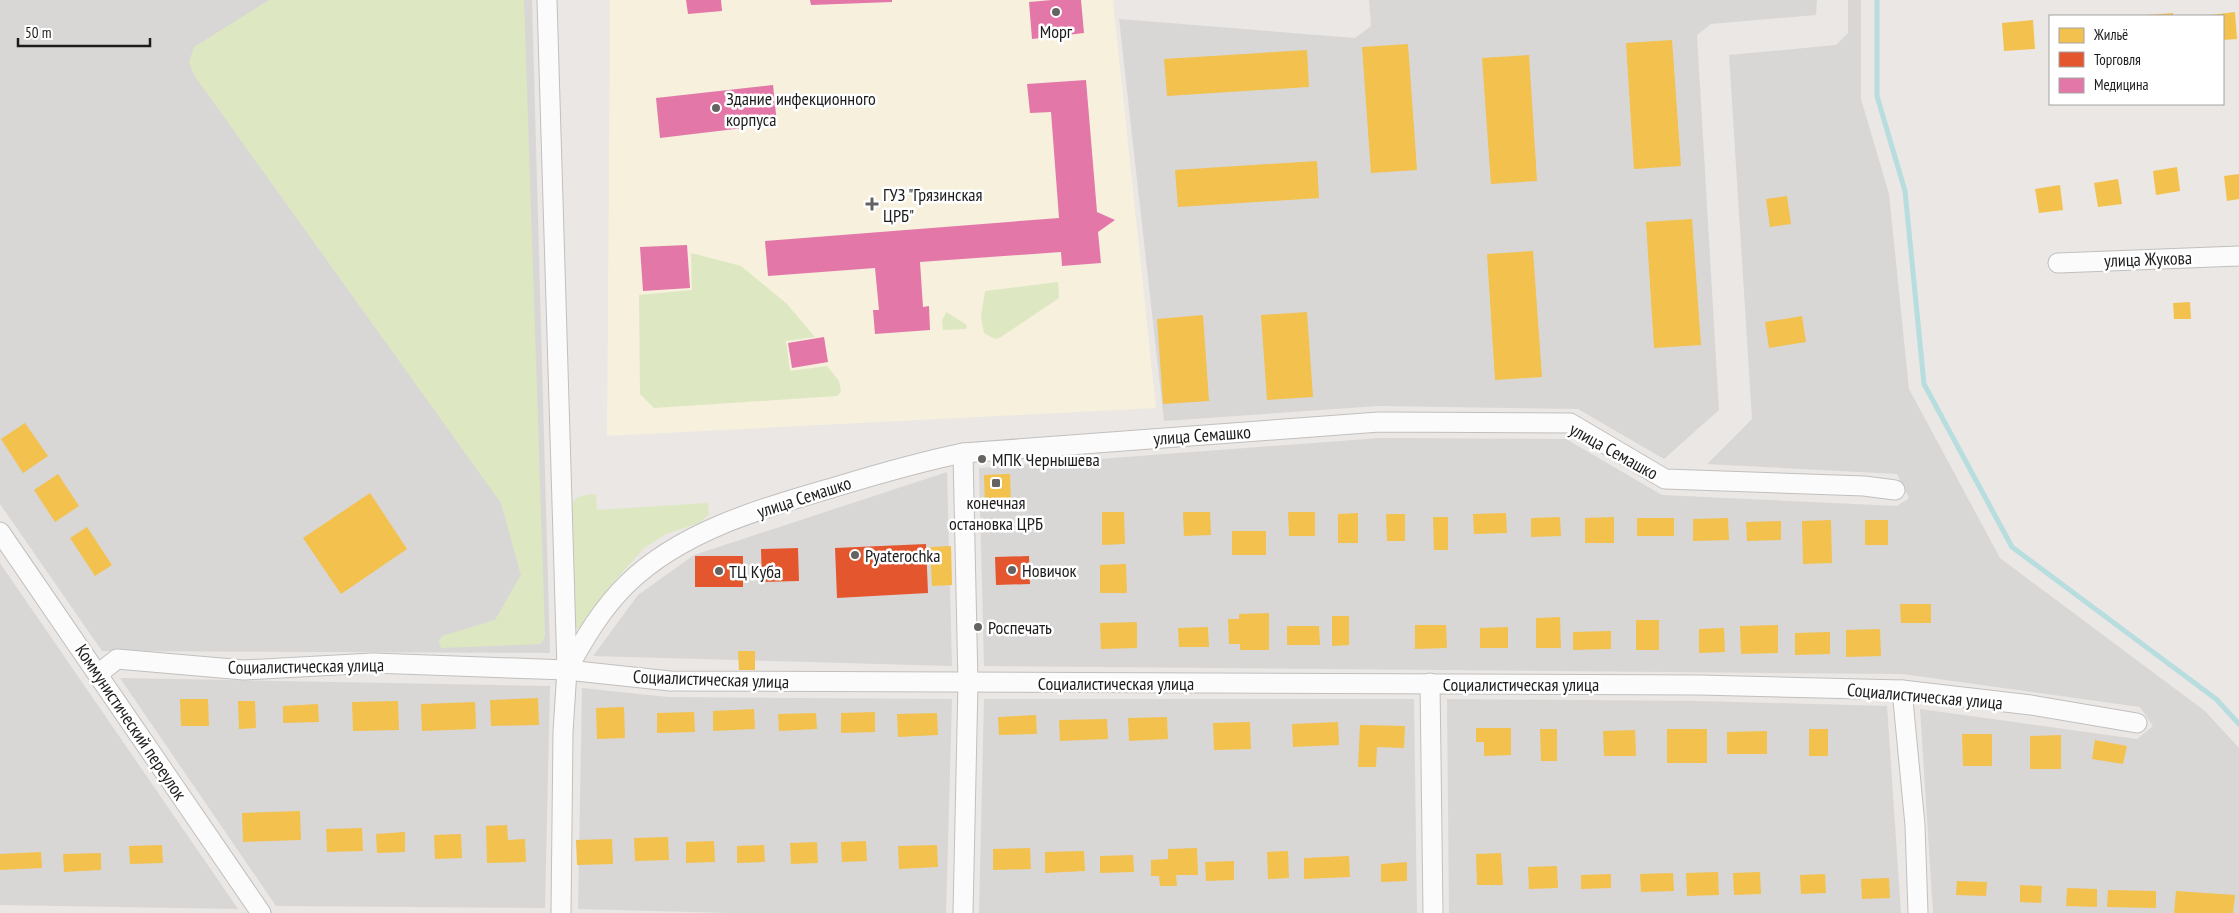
<svg xmlns="http://www.w3.org/2000/svg" width="2239" height="913" font-family="'PT Sans Narrow',sans-serif">
<rect width="100%" height="100%" fill="#eae7e4"/>
<!-- residential -->
<g fill="#d9d7d6">
<polygon points="0,0 532,0 550,653 102,651 0,504"/>
<polygon points="1369,0 1817,0 1816,15 1711,24 1697,35 1719,410 1664,459 1578,409 1379,406 1164,421 1119,19 1355,38 1371,26"/>
<polygon points="1848,0 1861,0 1861,99 1889,194 1909,389 2000,558 2205,711 2239,748 2239,913 1933,913 1920,709 2137,739 2153,726 2140,707 1902,674 984,666 979,468 1380,438 1566,439 1662,495 1897,506 1909,498 1897,474 1707,464 1752,419 1729,55 1836,45 1848,33"/>
<polygon points="947,472 952,666 593,656 638,595 694,555"/>
<polygon points="0,563 238,909 0,905"/>
<polygon points="120,678 550,686 545,908 276,906"/>
<polygon points="582,688 668,697 952,699 946,913 729,913 578,909"/>
<polygon points="984,699 1414,699 1417,913 979,913"/>
<polygon points="1447,699 1699,701 1887,706 1901,913 1449,913"/>
</g>
<!-- education -->
<polygon fill="#f6f0dd" points="610,0 1113,0 1156,408 607,436"/>
<!-- grass -->
<g fill="#dde8c2">
<polygon points="269,0 524,0 545,636 541,644 441,648 439,641 442,636 495,620 521,575 501,503 194,75 189,62 194,47"/>
<polygon points="691,253 741,266 786,303 815,337 786,341 790,371 827,366 839,381 841,392 837,396 654,408 640,394 639,295 692,290"/>
<polygon points="1058,282 1059,298 1001,337 995,339 984,333 981,317 985,291"/>
<polygon points="946,312 967,325 966,329 943,330 942,321"/>
<path d="M 596,494 L 597,510 L 708,503 L 709,514 L 699,523 L 666,534 L 644,548 L 612,584 L 581,630 L 575,627 L 570,507 C 576,495 583,495 596,494 Z"/>
</g>
<!-- homes -->
<g fill="#f2c14e">
<polygon points="2235,12 2237,39 2223,40 2223,16 2202,16"/>
<polygon points="2173,13 2173,16 2146,16 2146,15"/>
<polygon points="2033,20 2035,49 2004,51 2002,23"/>
<polygon points="1672,40 1681,166 1634,169 1626,43"/>
<polygon points="1408,44 1417,170 1371,173 1362,47"/>
<polygon points="1307,50 1309,87 1167,96 1164,59"/>
<polygon points="1529,55 1537,181 1491,184 1482,58"/>
<polygon points="1317,161 1319,198 1178,207 1175,170"/>
<polygon points="2177,167 2180,191 2156,195 2153,171"/>
<polygon points="2239,174 2239,199 2227,201 2224,176"/>
<polygon points="2118,179 2122,204 2098,207 2094,183"/>
<polygon points="2060,185 2063,210 2039,213 2035,189"/>
<polygon points="1787,196 1791,224 1770,227 1766,199"/>
<polygon points="1692,219 1701,345 1654,348 1646,222"/>
<polygon points="1533,251 1542,377 1495,380 1487,254"/>
<polygon points="2190,302 2191,319 2174,319 2173,303"/>
<polygon points="1307,312 1313,397 1267,400 1261,315"/>
<polygon points="1203,315 1209,401 1163,404 1157,319"/>
<polygon points="1802,316 1806,342 1769,348 1765,322"/>
<polygon points="25,423 48,456 23,473 1,439"/>
<polygon points="58,474 79,506 55,522 34,490"/>
<polygon points="1010,474 1011,502 985,503 984,475"/>
<polygon points="370,493 407,549 341,594 303,538"/>
<polygon points="1102,512 1124,512 1125,544 1102,545"/>
<polygon points="1183,512 1210,512 1211,535 1184,536"/>
<polygon points="1288,512 1315,512 1315,536 1289,536"/>
<polygon points="1358,513 1358,543 1338,543 1338,514"/>
<polygon points="1506,513 1507,533 1474,534 1473,514"/>
<polygon points="1386,514 1405,514 1405,541 1387,541"/>
<polygon points="1433,517 1448,517 1448,550 1434,550"/>
<polygon points="1560,517 1561,536 1531,537 1531,518"/>
<polygon points="1614,517 1614,543 1585,543 1585,518"/>
<rect x="1637" y="518" width="37" height="18"/>
<polygon points="1728,518 1729,540 1693,541 1693,519"/>
<polygon points="1831,520 1832,563 1803,564 1802,521"/>
<rect x="1865" y="520" width="23" height="25"/>
<polygon points="1781,521 1781,540 1747,541 1746,522"/>
<polygon points="87,527 112,565 95,576 70,538"/>
<rect x="1232" y="531" width="34" height="24"/>
<polygon points="951,546 952,585 932,586 930,547"/>
<polygon points="1126,564 1127,593 1100,593 1100,565"/>
<polygon points="1900,604 1931,604 1931,623 1901,623"/>
<polygon points="1269,613 1269,650 1240,650 1240,644 1229,644 1228,619 1239,619 1239,614"/>
<polygon points="1332,616 1349,616 1349,645 1332,646"/>
<polygon points="1560,617 1561,648 1536,648 1536,618"/>
<rect x="1636" y="620" width="23" height="30"/>
<polygon points="1137,622 1137,648 1101,649 1100,623"/>
<polygon points="1415,625 1446,625 1447,648 1415,649"/>
<polygon points="1778,625 1778,653 1741,654 1740,626"/>
<polygon points="1287,626 1319,626 1320,645 1287,645"/>
<polygon points="1208,627 1209,647 1179,647 1178,628"/>
<polygon points="1508,627 1508,648 1480,648 1480,628"/>
<polygon points="1724,628 1725,652 1699,653 1699,629"/>
<polygon points="1880,629 1881,656 1846,657 1846,630"/>
<polygon points="1611,631 1611,649 1573,650 1573,632"/>
<polygon points="1830,632 1830,654 1795,655 1795,633"/>
<polygon points="738,651 755,651 755,670 739,670"/>
<polygon points="538,698 539,725 491,726 490,700"/>
<polygon points="180,699 208,699 209,726 181,726"/>
<polygon points="238,701 255,701 256,728 239,729"/>
<polygon points="398,701 399,730 353,731 352,702"/>
<polygon points="475,702 476,729 422,731 421,704"/>
<polygon points="318,704 319,722 283,723 283,706"/>
<polygon points="624,707 625,738 597,739 596,708"/>
<polygon points="754,709 755,729 713,731 713,711"/>
<polygon points="694,712 695,732 657,733 657,713"/>
<polygon points="875,712 875,732 841,733 841,713"/>
<polygon points="816,713 817,729 779,731 778,714"/>
<polygon points="937,713 938,735 898,737 897,714"/>
<polygon points="1036,715 1037,734 999,735 998,717"/>
<polygon points="1167,717 1168,739 1129,741 1128,718"/>
<polygon points="1107,719 1108,739 1060,741 1059,720"/>
<polygon points="1250,722 1251,749 1214,750 1213,723"/>
<polygon points="1338,722 1339,745 1293,747 1292,724"/>
<polygon points="1360,725 1405,726 1404,748 1377,747 1376,767 1358,767"/>
<polygon points="1476,728 1511,728 1511,755 1484,756 1484,742 1476,742"/>
<polygon points="1540,729 1557,729 1557,761 1541,761"/>
<rect x="1667" y="729" width="40" height="34"/>
<rect x="1809" y="729" width="19" height="27"/>
<polygon points="1635,730 1636,756 1604,756 1603,731"/>
<polygon points="1767,731 1767,754 1727,754 1727,732"/>
<polygon points="1962,734 1992,734 1992,766 1963,766"/>
<polygon points="2061,735 2061,769 2030,769 2030,736"/>
<polygon points="2095,740 2127,746 2123,764 2092,759"/>
<polygon points="300,811 301,840 243,842 242,813"/>
<polygon points="507,825 508,840 525,839 526,862 487,863 486,826"/>
<polygon points="362,828 363,851 327,852 326,829"/>
<polygon points="405,832 405,852 377,853 376,834"/>
<polygon points="461,834 462,858 435,859 434,835"/>
<polygon points="668,837 669,860 635,861 634,838"/>
<polygon points="612,839 613,864 577,865 576,840"/>
<polygon points="714,841 715,862 686,863 686,842"/>
<polygon points="866,841 867,861 842,862 841,842"/>
<polygon points="817,842 818,863 791,864 790,843"/>
<polygon points="162,845 163,863 130,864 129,846"/>
<polygon points="764,845 765,862 737,863 737,846"/>
<polygon points="937,845 938,867 899,869 898,846"/>
<polygon points="1030,848 1031,869 993,870 993,849"/>
<polygon points="1197,848 1198,875 1176,875 1177,886 1160,886 1159,876 1151,876 1151,860 1168,859 1168,849"/>
<polygon points="1084,851 1085,871 1045,873 1045,852"/>
<polygon points="1288,851 1289,878 1268,879 1267,852"/>
<polygon points="41,852 42,868 0,870 0,854"/>
<polygon points="101,853 101,870 64,872 63,854"/>
<polygon points="1501,853 1503,885 1477,885 1476,854"/>
<polygon points="1133,855 1134,872 1100,873 1100,856"/>
<polygon points="1349,856 1350,877 1304,879 1304,858"/>
<polygon points="1234,861 1234,880 1206,881 1205,862"/>
<polygon points="1407,862 1407,881 1381,882 1381,864"/>
<polygon points="1557,866 1558,888 1529,889 1528,867"/>
<polygon points="1718,872 1719,895 1687,896 1686,873"/>
<polygon points="1760,872 1761,894 1734,895 1733,873"/>
<polygon points="1673,873 1674,891 1641,892 1640,874"/>
<polygon points="1611,874 1611,888 1581,889 1581,875"/>
<polygon points="1825,874 1826,893 1801,894 1800,875"/>
<polygon points="1889,878 1890,898 1862,899 1861,879"/>
<polygon points="1957,881 1987,882 1986,896 1956,895"/>
<polygon points="2020,885 2042,886 2041,903 2020,902"/>
<polygon points="2067,888 2097,889 2097,907 2066,906"/>
<polygon points="2108,890 2156,891 2156,908 2107,907"/>
<polygon points="2176,891 2235,895 2233,913 2174,913"/>
</g>
<!-- shops -->
<g fill="#e4572e">
<polygon points="926,544 928,593 837,598 835,548"/>
<polygon points="798,548 799,581 762,582 761,549"/>
<rect x="695" y="556" width="48" height="31"/>
<polygon points="1029,556 1030,584 996,585 995,557"/>
</g>
<!-- health -->
<g fill="#e377a8">
<polygon points="686,0 721,0 722,11 688,14"/>
<polygon points="810,0 892,0 892,2 811,5"/>
<polygon points="1052,0 1081,0 1084,33 1032,39 1029,2"/>
<polygon points="1086,80 1097,212 1115,220 1098,232 1101,263 1062,266 1061,252 920,262 923,307 929,306 930,330 875,334 873,310 879,310 875,268 768,276 765,241 1059,218 1051,112 1030,113 1027,84"/>
<polygon points="773,85 777,124 660,138 656,98"/>
<polygon points="687,245 690,288 643,291 640,247"/>
<polygon points="824,337 828,362 792,368 788,343"/>
</g>
<g fill="none" stroke-linecap="round" stroke-linejoin="round">
<!-- stream -->
<polyline stroke="#b7ddde" stroke-width="5" points="1877,0 1877,96 1905,191 1924,384 2012,547 2216,699 2239,724"/>
<!-- street casing -->
<g stroke="#c1c0bf" stroke-width="21">
<g id="street">
<polyline points="547,0 567,670 563,732 561,913"/>
<polyline points="2058,263 2239,256"/>
<polyline points="0,532 261,913"/>
<path d="M 567,670 C 584,639 602,608 628,583 C 683,530 763,508 835,487 C 878,474 919,462 963,453 L 1379,422 L 1570,423 L 1665,479 L 1864,486 L 1895,490"/>
<polyline points="98,674 117,659 244,670 373,663 567,670 670,681 1699,685 1902,690 2031,705 2137,723"/>
<polyline points="1430,683 1433,913"/>
<polyline points="1902,690 1915,825 1918,913"/>
<polyline points="963,913 968,683 963,453"/>
</g>
</g>
<!-- street -->
<use href="#street" stroke="#fcfbfb" stroke-width="19"/>
</g>
<!-- markers -->
<g fill="#646362" stroke="#fff" stroke-width="2">
<circle cx="1056" cy="12" r="5"/>
<circle cx="716" cy="108" r="5"/>
<path d="M869.5 196.5h5v5h5v5h-5v5h-5v-5h-5v-5h5z"/>
<circle cx="982" cy="459" r="5"/>
<rect x="991" y="478" width="10" height="10" rx="2.5"/>
<circle cx="855" cy="555" r="5"/>
<circle cx="1012" cy="570" r="5"/>
<circle cx="719" cy="571" r="5"/>
<circle cx="978" cy="627" r="5"/>
</g>
<g text-anchor="middle" dominant-baseline="central" stroke-width="5" stroke-linejoin="round" paint-order="stroke">
<!-- poi labels -->
<g font-size="18" fill="#1c1c1c" stroke="#fff" text-anchor="start">
<text x="1056" y="31" text-anchor="middle">Морг</text>
<text x="726" y="98">Здание инфекционного<tspan x="726" dy="21">корпуса</tspan></text>
<text x="883" y="194">ГУЗ "Грязинская<tspan x="883" dy="21">ЦРБ"</tspan></text>
<text x="992" y="459">МПК Чернышева</text>
<text x="996" y="502" text-anchor="middle">конечная<tspan x="996" dy="21">остановка ЦРБ</tspan></text>
<text x="865" y="555">Pyaterochka</text>
<text x="1022" y="570">Новичок</text>
<text x="729" y="571">ТЦ Куба</text>
<text x="988" y="627">Роспечать</text>
</g>
<!-- street labels -->
<g font-size="18" fill="#1c1c1c" stroke="#fff">
<text transform="translate(2148 259) rotate(-2)">улица Жукова</text>
<text transform="translate(1202 435) rotate(-4)">улица Семашко</text>
<text transform="translate(1614 451) rotate(29)">улица Семашко</text>
<text transform="translate(804 497) rotate(-18)">улица Семашко</text>
<text transform="translate(306 666) rotate(-1)">Социалистическая улица</text>
<text transform="translate(711 679) rotate(2)">Социалистическая улица</text>
<text x="1116" y="683">Социалистическая улица</text>
<text x="1521" y="684">Социалистическая улица</text>
<text transform="translate(1925 696) rotate(5)">Социалистическая улица</text>
<text transform="translate(131 722) rotate(56)">Коммунистический переулок</text>
</g>
</g>
<!-- legend -->
<rect x="2049" y="15" width="175" height="90" fill="#ffffff" stroke="#a4a4a4"/>
<rect x="2059" y="28" width="25" height="15" fill="#f2c14e" stroke="#a4a4a4"/>
<text x="2094" y="40" font-size="15" fill="#1c1c1c">Жильё</text>
<rect x="2059" y="52" width="25" height="15" fill="#e4572e" stroke="#a4a4a4"/>
<text x="2094" y="65" font-size="15" fill="#1c1c1c">Торговля</text>
<rect x="2059" y="78" width="25" height="15" fill="#e377a8" stroke="#a4a4a4"/>
<text x="2094" y="90" font-size="15" fill="#1c1c1c">Медицина</text>
<!-- scale -->
<path d="M18 38v8h132v-8" fill="none" stroke="#1c1c1c" stroke-width="2.5"/>
<text x="25" y="38" font-size="15" fill="#1c1c1c" stroke="#ffffff" stroke-width="4" paint-order="stroke">50 m</text>
</svg>
